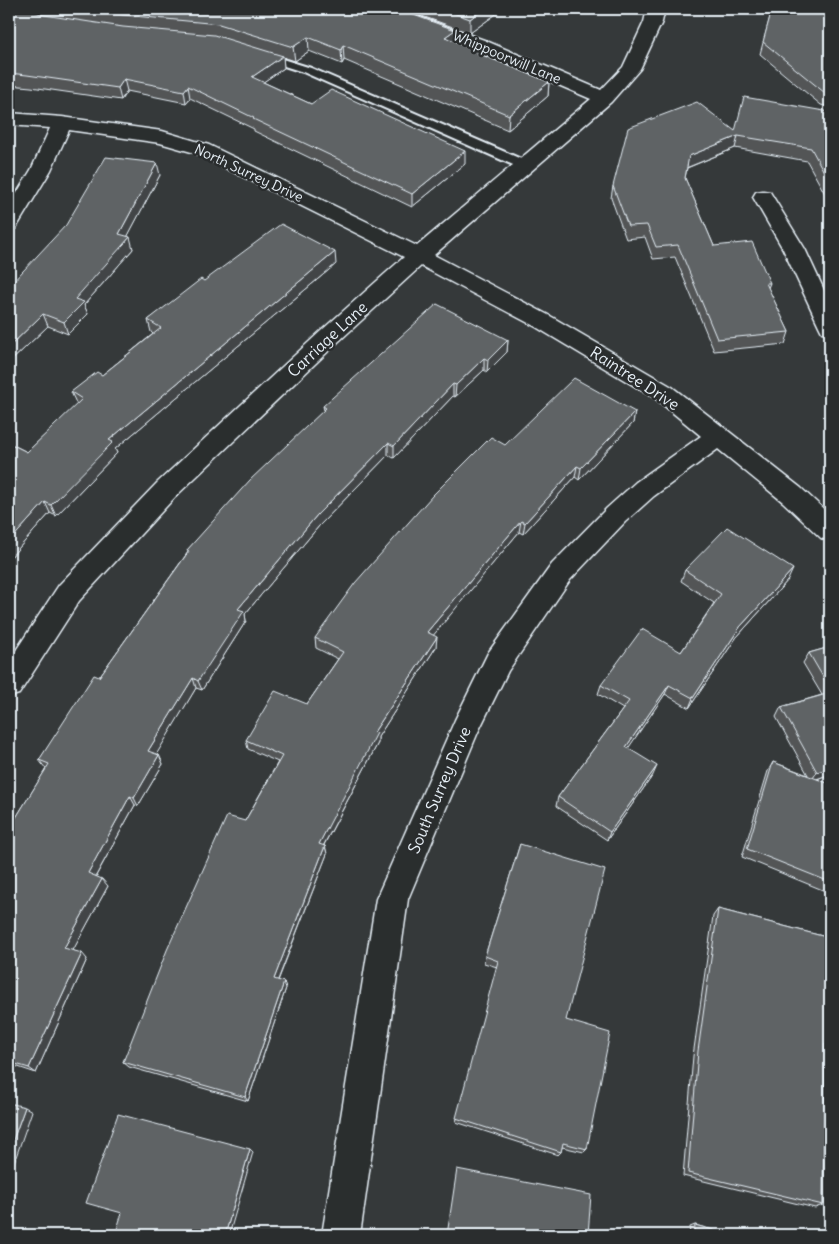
<svg xmlns="http://www.w3.org/2000/svg" width="839" height="1244" font-family="Delius,sans-serif">
<rect width="100%" height="100%" fill="#35393a"/>
<filter id="ink" filterUnits="userSpaceOnUse"><feTurbulence type="fractalNoise" baseFrequency=".02" numOctaves="2"/><feDisplacementMap in="SourceGraphic" scale="10" xChannelSelector="R" yChannelSelector="G"/><feConvolveMatrix kernelMatrix="1 2 1 2 8 2 1 2 1" color-interpolation-filters="sRGB"/></filter>
<g filter="url(#ink)">
<g fill="none" stroke-linecap="round" stroke-linejoin="round">
<!-- lane casing -->
<g stroke="#e8f1f8" stroke-width="4">
<polygon id="lane" points="263,53 311,68 528,162 530,165 528,168 520,168 303,72 259,58 258,56"/>
</g>
<!-- street casing -->
<g stroke="#e8f1f8" stroke-width="3">
<g id="street">
<polygon points="372,9 397,9 484,40 601,90 623,67 644,22 647,9 665,9 662,22 640,69 611,102 434,255 552,317 672,387 801,488 830,515 830,541 821,538 783,502 718,449 654,496 625,522 570,580 508,671 478,732 408,899 360,1235 322,1235 376,899 455,720 488,653 552,564 607,508 636,482 701,436 656,399 536,327 421,266 338,342 176,496 79,601 19,694 9,697 9,661 59,585 158,482 322,330 404,257 195,153 160,143 69,130 51,170 19,223 16,228 9,230 9,206 31,170 50,128 9,125 9,113 62,117 162,131 209,145 417,246 591,99 472,48 375,13"/>
<polygon points="763,191 770,192 805,249 830,303 830,334 822,332 819,326 783,249 753,197 756,192"/>
</g>
</g>
<!-- lane -->
<use href="#lane" fill="#2a2d2e" fill-rule="evenodd"/>
<!-- street -->
<use href="#street" fill="#2a2d2e" fill-rule="evenodd"/>
</g>
<!-- wall -->
<g fill="#525557" stroke="#e8f1f8">
<polygon points="9,9 39,13 38,9 397,9 455,41 478,53 549,82 548,96 508,130 344,60 342,64 309,51 295,61 283,57 284,68 263,82 311,104 465,164 412,207 254,131 254,129 190,98 186,103 127,91 121,100 31,87 9,85"/>
<polygon points="402,9 503,9 470,33"/>
<polygon points="772,9 830,41 830,107 821,105 760,54"/>
<polygon points="830,112 830,203 807,161 735,148 687,168 685,178 714,246 770,283 768,288 789,332 785,344 714,351 675,257 653,259 645,237 626,239 611,198 613,186 735,131"/>
<polygon points="160,175 127,237 133,249 84,305 88,314 68,334 48,326 9,363 9,286"/>
<polygon points="336,264 115,449 117,453 56,516 50,513 9,559 9,443 27,452 77,405 71,392 102,375 153,334 151,332 148,320 204,281"/>
<polygon points="508,340 507,352 487,372 484,370 455,397 453,396 394,458 388,455 319,526 245,614 246,621 202,690 196,688 156,754 159,755 163,764 138,806 135,805 96,876 108,886 73,950 87,959 36,1073 9,1064 9,829 46,769 39,760 99,677 188,552 187,550 324,410 323,406"/>
<polygon points="635,412 633,423 579,480 575,477 523,534 519,532 433,635 436,647 378,737 378,743 324,845 325,846 327,854 278,981 284,982 286,988 248,1101 129,1067 123,1062 245,821 278,762 248,749 246,740 307,704 338,659 316,648 315,638 505,445"/>
<polygon points="685,570 788,580 736,638 689,708 665,694 628,748 653,775 607,840 556,806 558,797 623,709 598,694 601,685 681,652 714,603 681,581"/>
<polygon points="830,647 830,774 817,779 830,784 830,893 742,857 768,771 773,762 808,775 776,717 781,707 822,695 803,663 809,653"/>
<polygon points="520,844 566,1020 587,1149 584,1152 562,1147 561,1152 558,1155 456,1122 497,967 484,963 485,956"/>
<polygon points="718,909 830,938 830,1045 825,1049 823,1205 815,1208 683,1176 693,1056 713,916"/>
<polygon points="695,1225 731,1235 689,1235 690,1227"/>
</g>
<!-- shaded-wall -->
<g fill="#424547" stroke="#e8f1f8">
<polygon points="484,9 503,9 470,33 470,19"/>
<polygon points="455,30 455,44 445,37"/>
<polygon points="308,37 309,51 295,61 293,47"/>
<polygon points="343,45 344,60 342,64 341,50"/>
<polygon points="283,56 284,68 253,89 252,77"/>
<polygon points="124,79 127,91 121,100 118,88"/>
<polygon points="549,82 548,96 508,130 509,115"/>
<polygon points="188,86 190,98 186,103 184,91"/>
<polygon points="738,136 735,148 686,168 689,156"/>
<polygon points="465,151 465,164 412,207 412,194"/>
<polygon points="157,163 160,175 123,245 130,237 133,249 84,305 88,314 68,334 64,322 75,299 119,234"/>
<polygon points="335,252 336,264 115,449 117,453 56,516 51,505 109,440"/>
<polygon points="43,314 48,326 9,363 9,347"/>
<polygon points="508,340 507,352 487,372 488,360"/>
<polygon points="484,358 484,370 455,397 456,385"/>
<polygon points="453,384 453,396 394,458 394,446"/>
<polygon points="635,412 633,423 579,480 581,468"/>
<polygon points="388,443 388,455 319,526 245,614 246,621 202,690 198,681 238,609 317,515"/>
<polygon points="577,466 575,477 523,534 525,523"/>
<polygon points="45,502 50,513 9,559 9,542"/>
<polygon points="521,521 519,532 427,643 427,632"/>
<polygon points="793,569 788,580 736,638 689,708 693,698 740,627"/>
<polygon points="437,637 436,647 378,737 378,743 320,852 319,844 374,732"/>
<polygon points="193,678 196,688 153,760 148,751"/>
<polygon points="669,685 665,694 623,756 626,747"/>
<polygon points="159,755 163,764 138,806 134,798"/>
<polygon points="657,766 653,775 607,840 610,832"/>
<polygon points="830,768 830,774 811,781 817,772"/>
<polygon points="130,796 135,805 93,881 88,873"/>
<polygon points="325,846 327,854 276,985 274,979"/>
<polygon points="102,879 108,886 71,954 64,948"/>
<polygon points="82,953 87,959 36,1073 29,1068"/>
<polygon points="284,982 286,988 248,1101 245,1097"/>
<polygon points="25,1107 32,1111 9,1177 9,1151"/>
<polygon points="250,1149 253,1152 229,1235 225,1235"/>
</g>
<!-- building -->
<g fill="#5f6365" stroke="#e8f1f8">
<polygon points="9,9 28,9 44,15 123,27 214,35 283,56 252,77 311,104 331,90 465,151 412,194 253,119 254,118 188,86 184,91 124,79 118,88 27,75 9,73"/>
<polygon points="83,9 397,9 455,30 445,37 479,51 477,53 549,82 509,115 343,45 341,50 308,37 293,47 219,24 123,15"/>
<polygon points="442,9 484,9 470,19"/>
<polygon points="772,9 830,9 830,94 825,93 763,42"/>
<polygon points="744,97 830,112 830,183 811,148 738,136 689,156 685,178 714,246 752,242 770,283 766,283 789,332 717,339 678,245 656,247 647,225 628,226 613,186 628,128 697,102 735,131"/>
<polygon points="106,157 157,163 119,234 130,237 75,299 84,302 64,322 43,314 9,347 9,286 66,225"/>
<polygon points="281,224 335,252 109,440 113,442 51,505 45,502 9,542 9,443 27,452 82,399 71,392 97,372 102,375 161,328 148,320 201,279 204,281"/>
<polygon points="437,304 508,340 488,360 484,358 456,385 453,384 394,446 388,443 317,515 238,609 244,611 198,681 193,678 148,751 159,755 134,798 130,796 88,873 102,879 64,948 82,953 29,1068 9,1062 9,829 49,764 39,760 94,675 99,677 189,551 187,550 250,480 326,408 323,406"/>
<polygon points="574,378 635,412 581,468 577,466 525,523 521,521 427,632 437,637 374,732 377,733 319,844 325,846 274,979 284,982 245,1097 123,1062 167,950 227,816 245,821 282,756 246,740 275,691 307,704 343,652 315,638 355,583 432,496 491,437 505,445"/>
<polygon points="727,527 793,569 740,627 693,698 669,685 626,747 657,766 610,832 558,797 629,701 601,685 642,629 681,652 721,594 685,570"/>
<polygon points="830,647 830,689 809,653"/>
<polygon points="830,693 830,768 817,772 781,707"/>
<polygon points="773,762 830,784 830,882 747,849"/>
<polygon points="520,844 605,870 566,1020 610,1033 587,1149 563,1143 561,1152 456,1118 498,961 485,956"/>
<polygon points="718,909 830,938 830,1044 825,1043 823,1205 688,1173 698,1051"/>
<polygon points="9,1103 25,1107 9,1151"/>
<polygon points="118,1114 250,1149 225,1235 115,1235 122,1213 86,1203"/>
<polygon points="457,1169 591,1195 588,1235 447,1235"/>
<polygon points="695,1225 731,1235 694,1235"/>
</g>
</g>
<g text-anchor="middle" dominant-baseline="central" stroke-width="5" stroke-linejoin="round" paint-order="stroke">
<!-- far-street labels -->
<g font-size="14" fill="#e8f1f8" stroke="#2a2d2e">
<text transform="translate(507 57) rotate(23)">Whippoorwill Lane</text>
<text transform="translate(249 173) rotate(25)">North Surrey Drive</text>
</g>
<!-- street labels -->
<g font-size="16" fill="#e8f1f8" stroke="#2a2d2e">
<text transform="translate(327 339) rotate(-43)">Carriage Lane</text>
<text transform="translate(635 378) rotate(33)">Raintree Drive</text>
<text transform="translate(439 790) rotate(-67)">South Surrey Drive</text>
</g>
</g>
<!-- margin -->
<rect width="839" height="1244" fill="none" stroke="#2a2d2e" stroke-width="30"/>
<rect x="15" y="15" width="809" height="1214" fill="none" stroke="#e8f1f8" stroke-width="2" filter="url(#ink)"/>
</svg>
